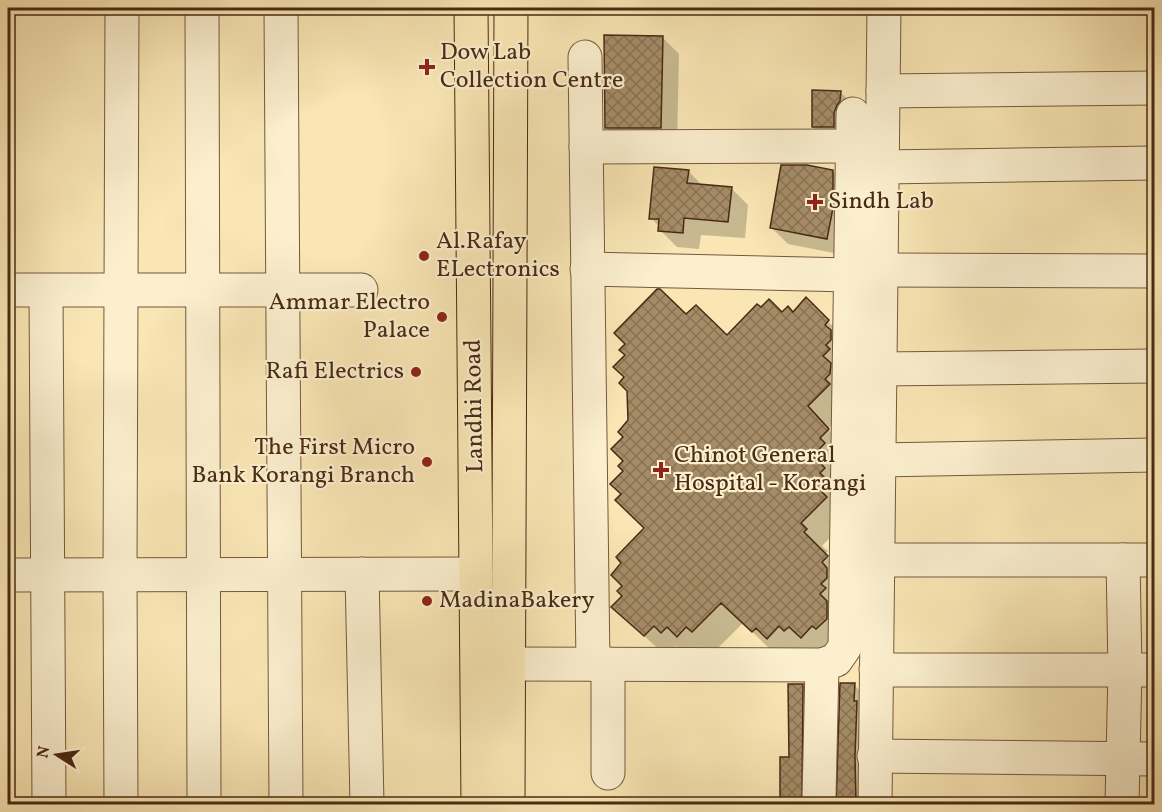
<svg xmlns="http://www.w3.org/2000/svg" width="1162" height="812" font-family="Vollkorn,serif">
<defs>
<pattern id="building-cross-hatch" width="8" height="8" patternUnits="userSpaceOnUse" patternTransform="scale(1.5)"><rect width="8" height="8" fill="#a58c67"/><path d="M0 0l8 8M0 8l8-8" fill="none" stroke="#887354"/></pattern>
</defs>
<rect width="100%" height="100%" fill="#f9e6b4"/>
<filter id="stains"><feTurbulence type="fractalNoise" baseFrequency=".00333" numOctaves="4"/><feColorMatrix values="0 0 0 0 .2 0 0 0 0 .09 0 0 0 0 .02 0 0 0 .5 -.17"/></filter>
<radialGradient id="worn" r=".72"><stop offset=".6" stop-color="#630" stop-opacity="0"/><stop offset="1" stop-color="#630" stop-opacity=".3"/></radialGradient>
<!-- shadow -->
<g fill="#0003">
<polygon points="662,37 679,54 677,144 623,144 606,128"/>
<polygon points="840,92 852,103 845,125 824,138 813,127"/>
<polygon points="688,171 703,186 731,188 748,205 745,238 701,235 699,249 677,247 660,230 660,227 651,218"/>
<polygon points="833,171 850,189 844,255 788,244 771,227"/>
<polygon points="806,300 850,343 850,406 828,429 850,451 848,519 822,546 828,551 825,555 848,578 849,591 824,658 812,647 807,652 802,647 790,659 774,653 743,623 714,652 709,647 699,657 689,648 684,653 677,646 667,657 613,607 624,596 624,586 646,528 623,494 625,471 625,437 630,420 686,317 727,337 761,309 782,314 793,314"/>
<polygon points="802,685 814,697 811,804 781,804 781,759 790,759"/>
<polygon points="854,685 871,701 873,804 837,804"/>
</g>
<!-- building -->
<g fill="url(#building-cross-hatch)" stroke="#492a14" stroke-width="1.5">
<polygon points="604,35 663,36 661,128 605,128"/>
<polygon points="812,90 841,91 840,101 837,105 834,113 834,127 812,127"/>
<polygon points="781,165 807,165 833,170 833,208 827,239 770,228"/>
<polygon points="654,167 689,170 687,183 732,187 728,222 684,218 683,233 658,231 659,219 649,219"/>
<polygon points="657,289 660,289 686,314 696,305 727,335 757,304 761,307 769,299 782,312 788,306 793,312 806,297 829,320 825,325 831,330 831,340 826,345 830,349 823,356 831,363 830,374 825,379 830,384 808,406 829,429 820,438 825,443 813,456 825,468 820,473 829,482 829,485 822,492 827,497 801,523 807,529 804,532 828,556 822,562 827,568 827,578 821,584 826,588 820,594 827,601 827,619 816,629 812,626 801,638 789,627 784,631 779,626 767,639 756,628 752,632 721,603 692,632 686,627 677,637 667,627 661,633 654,626 644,636 611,607 622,596 617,591 622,586 611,575 621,563 616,557 644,528 615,500 621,494 610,484 623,471 618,466 623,461 611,449 623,437 618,432 628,420 627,391 619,383 624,377 613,367 625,355 619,350 625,344 614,333"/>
<polygon points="840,683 855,683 854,701 857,701 855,756 856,804 836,804"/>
<polygon points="788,684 803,684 802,804 780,804 780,757 789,757"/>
</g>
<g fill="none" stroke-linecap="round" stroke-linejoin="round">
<!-- minor casing -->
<g stroke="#75593c" stroke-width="35">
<g id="minor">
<polyline points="202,8 204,804"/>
<polyline points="281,8 286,804"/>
<polyline points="585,57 593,664"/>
<polyline points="883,91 1154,88"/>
<polyline points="586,147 853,146"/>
<polyline points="882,167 1154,163"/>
<polyline points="587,269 851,275"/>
<polyline points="881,270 1154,271"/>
<polyline points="8,290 361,290"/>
<polyline points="46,291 49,804"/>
<polyline points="880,369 1154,366"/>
<polyline points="878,460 1154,455"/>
<polyline points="877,560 1154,560"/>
<polyline points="362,574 367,804"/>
<polyline points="8,575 476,574"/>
<polyline points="479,664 822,665 836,660 845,647 853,114"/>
<polyline points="876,670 1154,670"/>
<polyline points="874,756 1154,759"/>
<polyline points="608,773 608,664"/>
<polyline points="819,799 822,665"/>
<polyline points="121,804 120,575 122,8"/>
<polyline points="875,804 884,8"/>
<polyline points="1122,804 1125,670 1123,560"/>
</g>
</g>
<!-- major casing -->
<g stroke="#492a14" stroke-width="35">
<g id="major">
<polyline points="471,8 478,804"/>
<polyline points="508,804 511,8"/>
</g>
</g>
<!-- minor -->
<use href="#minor" stroke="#fbefce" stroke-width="33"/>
<!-- major -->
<use href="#major" stroke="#f9e6b4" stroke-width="33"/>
</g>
<!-- markers -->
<g fill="#8f2418" stroke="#fbefce" stroke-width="2">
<path d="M424 58h6v6h6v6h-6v6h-6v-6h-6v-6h6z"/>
<path d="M812 193h6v6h6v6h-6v6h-6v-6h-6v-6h6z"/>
<circle cx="424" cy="256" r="6"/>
<circle cx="442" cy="317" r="6"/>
<circle cx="416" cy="372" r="6"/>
<circle cx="427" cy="462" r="6"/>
<path d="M658 461h6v6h6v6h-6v6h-6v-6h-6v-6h6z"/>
<circle cx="427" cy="601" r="6"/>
</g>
<g text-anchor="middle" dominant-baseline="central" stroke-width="4.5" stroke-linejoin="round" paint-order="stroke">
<!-- poi labels -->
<g font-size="24" fill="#492a14" stroke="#fbefce" text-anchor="start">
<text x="440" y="53">Dow Lab<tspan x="440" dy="28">Collection Centre</tspan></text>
<text x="828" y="202">Sindh Lab</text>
<text x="436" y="242">Al.Rafay<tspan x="436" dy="28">ELectronics</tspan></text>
<text x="430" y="303" text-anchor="end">Ammar Electro<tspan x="430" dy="28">Palace</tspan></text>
<text x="404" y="372" text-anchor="end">Rafi Electrics</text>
<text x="415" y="448" text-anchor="end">The First Micro<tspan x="415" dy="28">Bank Korangi Branch</tspan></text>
<text x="674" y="456">Chinot General<tspan x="674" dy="28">Hospital - Korangi</tspan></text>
<text x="439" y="601">MadinaBakery</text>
</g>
<!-- street labels -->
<g font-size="24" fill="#492a14" stroke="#fbefce">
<text transform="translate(475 406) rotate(-91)">Landhi Road</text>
</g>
</g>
<!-- margin -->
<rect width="1162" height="812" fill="none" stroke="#f9e6b4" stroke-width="30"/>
<rect x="9" y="9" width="1144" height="794" fill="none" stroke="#492a14" stroke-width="3"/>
<rect x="15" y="15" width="1132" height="782" fill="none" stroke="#492a14" stroke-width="1.5"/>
<!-- north arrow -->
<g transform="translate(57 755) rotate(282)" stroke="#fbefce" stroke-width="4.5" paint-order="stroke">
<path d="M0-4.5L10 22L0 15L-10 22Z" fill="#492a14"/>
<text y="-9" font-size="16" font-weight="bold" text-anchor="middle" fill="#492a14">N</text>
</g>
<rect width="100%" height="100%" filter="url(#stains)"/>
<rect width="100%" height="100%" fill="url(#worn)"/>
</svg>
